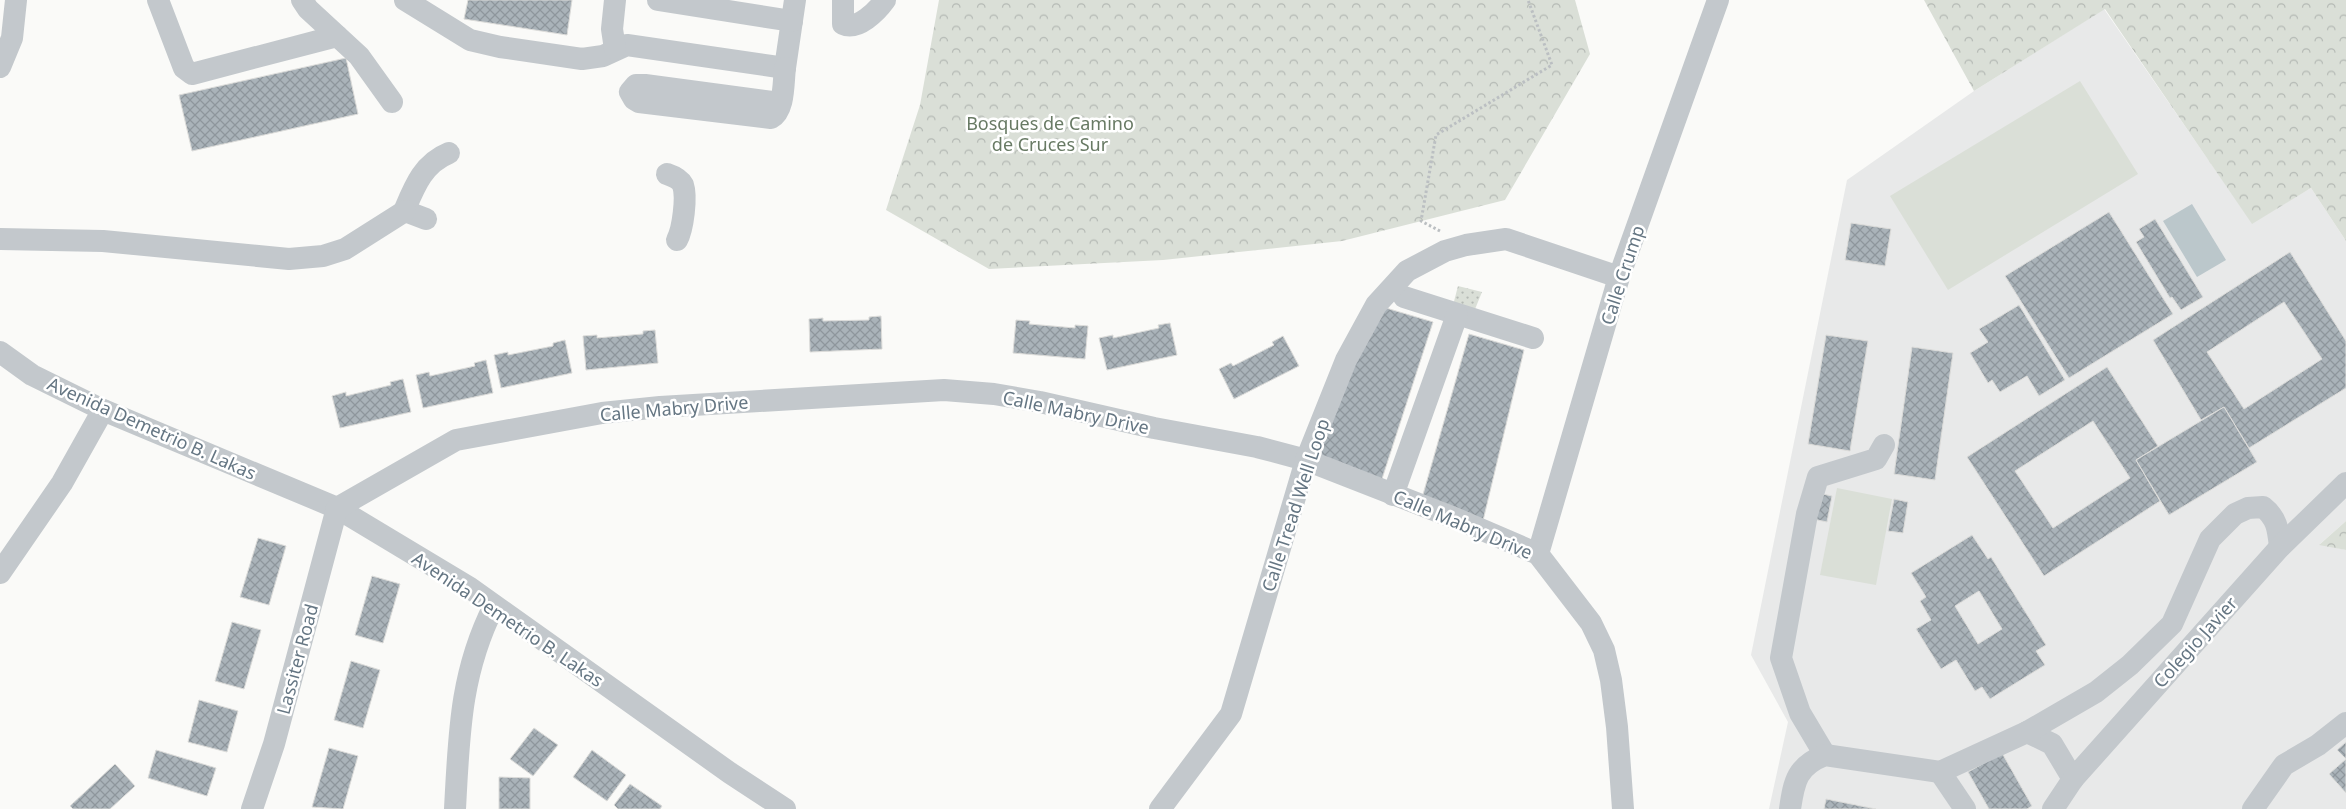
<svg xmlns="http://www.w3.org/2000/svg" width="2346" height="809" font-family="'Noto Sans',sans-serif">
<defs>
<pattern id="forest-crowns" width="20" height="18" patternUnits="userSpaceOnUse" patternTransform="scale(1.25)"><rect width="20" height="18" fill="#dadfd7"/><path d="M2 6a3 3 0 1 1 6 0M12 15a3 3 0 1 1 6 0" fill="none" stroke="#b4b9b4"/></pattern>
<pattern id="park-dots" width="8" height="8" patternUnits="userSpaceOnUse" patternTransform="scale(1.25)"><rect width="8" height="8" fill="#dadfd7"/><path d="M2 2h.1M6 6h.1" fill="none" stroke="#b4b9b4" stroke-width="1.8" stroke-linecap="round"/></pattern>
<pattern id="building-cross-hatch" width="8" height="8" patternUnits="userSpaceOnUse" patternTransform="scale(1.25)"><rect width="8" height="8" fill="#aab3b9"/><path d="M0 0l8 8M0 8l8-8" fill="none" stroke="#8e969c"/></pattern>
</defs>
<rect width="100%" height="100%" fill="#fafaf8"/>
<!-- built -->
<polygon fill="#e8e9e9" points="2104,9 2252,223 2311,188 2346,241 2346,521 2320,544 2346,550 2346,809 1769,809 1788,722 1751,655 1847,180 1974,91"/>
<!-- grass -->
<g fill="#dadfd7">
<polygon points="2080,81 2138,174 1948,290 1890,196"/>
<polygon points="1837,488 1892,499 1876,585 1820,575"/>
</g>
<!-- forest -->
<g fill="url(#forest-crowns)">
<polygon points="939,0 1575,0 1590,54 1505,200 1342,241 1163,260 989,269 886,210 920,105"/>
<polygon points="1924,0 2346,0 2346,241 2311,188 2252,224 2105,9 1974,91"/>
<polygon points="2346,521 2346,550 2319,545"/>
</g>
<!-- park -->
<polygon fill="url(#park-dots)" points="1458,286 1482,292 1471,319 1451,313"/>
<!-- water -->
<polygon fill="#bbc7cb" points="2192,204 2226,260 2197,277 2163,221"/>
<!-- building -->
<g fill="url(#building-cross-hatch)" stroke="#dcdcda" fill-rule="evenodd">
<polygon points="468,0 572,0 567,35 464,19"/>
<polygon points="346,58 358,114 192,151 179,95"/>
<polygon points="2109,212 2173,314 2069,378 2005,276"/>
<polygon points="2155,219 2203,297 2181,310 2172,297 2170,298 2136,242 2144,237 2139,229"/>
<polygon points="1851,223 1891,229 1885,266 1845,260"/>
<path d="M 2290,252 L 2346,341 L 2346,388 L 2249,448 L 2224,407 L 2201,420 L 2153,340 ZM 2284,302 L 2322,359 L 2244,409 L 2207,352 Z"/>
<polygon points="1376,305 1433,322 1379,488 1306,460"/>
<polygon points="2019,305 2065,380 2039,396 2027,376 2000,392 1992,380 1988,383 1970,353 1988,342 1979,329"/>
<polygon points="881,316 882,349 810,352 809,319 823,318 823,321 869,320 869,317"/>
<polygon points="1016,320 1030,321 1029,324 1075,328 1075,325 1088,326 1085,359 1013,353"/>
<polygon points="1170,323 1177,355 1107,370 1099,338 1113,335 1113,338 1159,328 1158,325"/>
<polygon points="655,330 658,363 586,370 583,336 597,335 597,338 643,334 643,331"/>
<polygon points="1469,334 1524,350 1481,529 1420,505"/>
<polygon points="1826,335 1868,341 1850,451 1808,444"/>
<polygon points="1283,336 1299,366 1234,399 1219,369 1231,363 1233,366 1274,345 1272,342"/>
<polygon points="565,340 572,373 501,388 494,355 508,352 508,355 553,346 553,343"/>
<polygon points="1912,347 1953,353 1935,480 1894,474"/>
<polygon points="486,360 493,393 423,408 416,375 429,372 430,376 475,366 474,363"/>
<path d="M 2107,367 L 2158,446 L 2136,460 L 2160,501 L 2044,576 L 1967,457 ZM 2093,421 L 2130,478 L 2053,528 L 2015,471 Z"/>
<polygon points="403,379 411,412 340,428 332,396 346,392 346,396 391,385 390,382"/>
<polygon points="2224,407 2257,462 2169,515 2136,460"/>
<polygon points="1818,493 1832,496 1827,522 1813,519"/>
<polygon points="1894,499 1908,502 1903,533 1888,531"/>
<path d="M 1972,535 L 1988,559 L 1991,557 L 2046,645 L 2036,651 L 2045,665 L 1990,699 L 1982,687 L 1975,691 L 1956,660 L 1941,669 L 1916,629 L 1931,620 L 1920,601 L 1926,597 L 1911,573 ZM 1979,591 L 2002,629 L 1978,644 L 1955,606 Z"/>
<polygon points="258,538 286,546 269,605 240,597"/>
<polygon points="372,576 400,584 383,643 355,635"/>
<polygon points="232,622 261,630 244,689 215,681"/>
<polygon points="351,661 380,670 363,728 334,720"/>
<polygon points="199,700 238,711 227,752 188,742"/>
<polygon points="534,728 558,745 533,776 510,759"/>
<polygon points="2346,742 2346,793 2329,774 2346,759 2337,750"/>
<polygon points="329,748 358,756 343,809 312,807"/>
<polygon points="156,750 216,768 207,796 148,778"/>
<polygon points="592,750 626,775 607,801 573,777"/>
<polygon points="2002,753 2032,806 2027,809 1989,809 1968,772"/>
<polygon points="115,764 135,786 110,809 73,809 70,806"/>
<polygon points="499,777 530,778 530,809 499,809"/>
<polygon points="630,784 662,806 660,809 618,809 614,805"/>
<polygon points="1826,799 1876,809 1824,809"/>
</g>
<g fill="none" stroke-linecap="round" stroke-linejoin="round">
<!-- path -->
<polyline stroke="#bbbfc2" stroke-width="3" stroke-dasharray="2.5 2.5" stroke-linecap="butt" points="1440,231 1421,221 1436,135 1552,65 1528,0"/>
<!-- minor -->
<g stroke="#c3c8cc" stroke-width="22">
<polyline points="158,0 184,68 192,74 337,36"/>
<polyline points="302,0 308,9 359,56 392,102"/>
<polyline points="405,0 470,40 500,47 582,59 603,56 627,45 785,68 795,0"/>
<polyline points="658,0 792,21"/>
<path d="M 843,0 L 843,24 C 858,31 877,11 885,0"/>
<polyline points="615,49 612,29 615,0"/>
<polyline points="0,67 12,38 16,0"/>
<path d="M 780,103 L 645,85 L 636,85 L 630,92 L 634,99 L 639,102 L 771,118 C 785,110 783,83 785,68"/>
<path d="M 667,174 C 673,176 680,179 683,185 C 687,197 683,229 677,240"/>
<path d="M 426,219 L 405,211 L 405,209 C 415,185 424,163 449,153"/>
<polyline points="0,239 103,241 289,259 323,256 345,249 405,211"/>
<polyline points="1404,297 1533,338"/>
<polyline points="0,352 32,375 103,410 337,508 470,588 730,773 785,809"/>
<polyline points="1393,495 1457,315"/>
<polyline points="1538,554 1619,277 1718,0"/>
<polyline points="0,573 62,483 103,410"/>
<polyline points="2027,732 2052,744 2073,779"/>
<polyline points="1825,755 1800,713 1781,658 1807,514 1818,477 1876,459 1884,445"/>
<polyline points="1940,772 1965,809"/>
<polyline points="252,809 274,744 337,508 456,440 602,413 660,407 944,390 994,394 1040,402 1154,428 1257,447 1306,460 1457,519 1538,554 1591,623 1604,650 1611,680 1617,727 1623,809"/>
<path d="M 455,809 C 459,735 460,673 494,606"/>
<polyline points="1160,809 1231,714 1306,460 1346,360 1376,305 1407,271 1445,251 1466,245 1506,239 1619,277"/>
<path d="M 1790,809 C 1794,781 1797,766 1825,755 L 1940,772 L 2027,732 L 2096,692 L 2130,665 L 2172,624 L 2210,539 L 2235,514 L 2248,508 L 2263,507 C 2277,518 2278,529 2280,547"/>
<polyline points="2053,809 2073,779 2280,547 2346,483"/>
<polyline points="2253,809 2284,765 2318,745 2346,723"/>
</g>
</g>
<g text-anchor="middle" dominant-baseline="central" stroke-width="5" stroke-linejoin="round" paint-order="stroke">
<!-- park labels -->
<g font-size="18" fill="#687a64" stroke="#fff">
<text x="1050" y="123">Bosques de Camino<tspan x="1050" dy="21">de Cruces Sur</tspan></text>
</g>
<!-- street labels -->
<g font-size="18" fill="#657683" stroke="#fff">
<text transform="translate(1622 275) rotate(-72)">Calle Crump</text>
<text transform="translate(674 408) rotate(-5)">Calle Mabry Drive</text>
<text transform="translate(1076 412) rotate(12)">Calle Mabry Drive</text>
<text transform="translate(152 428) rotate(24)">Avenida Demetrio B. Lakas</text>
<text transform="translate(1295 505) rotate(-72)">Calle Tread Well Loop</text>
<text transform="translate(1463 524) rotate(23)">Calle Mabry Drive</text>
<text transform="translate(508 619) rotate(34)">Avenida Demetrio B. Lakas</text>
<text transform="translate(2195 642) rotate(-48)">Colegio Javier</text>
<text transform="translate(297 659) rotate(-75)">Lassiter Road</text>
</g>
</g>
</svg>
